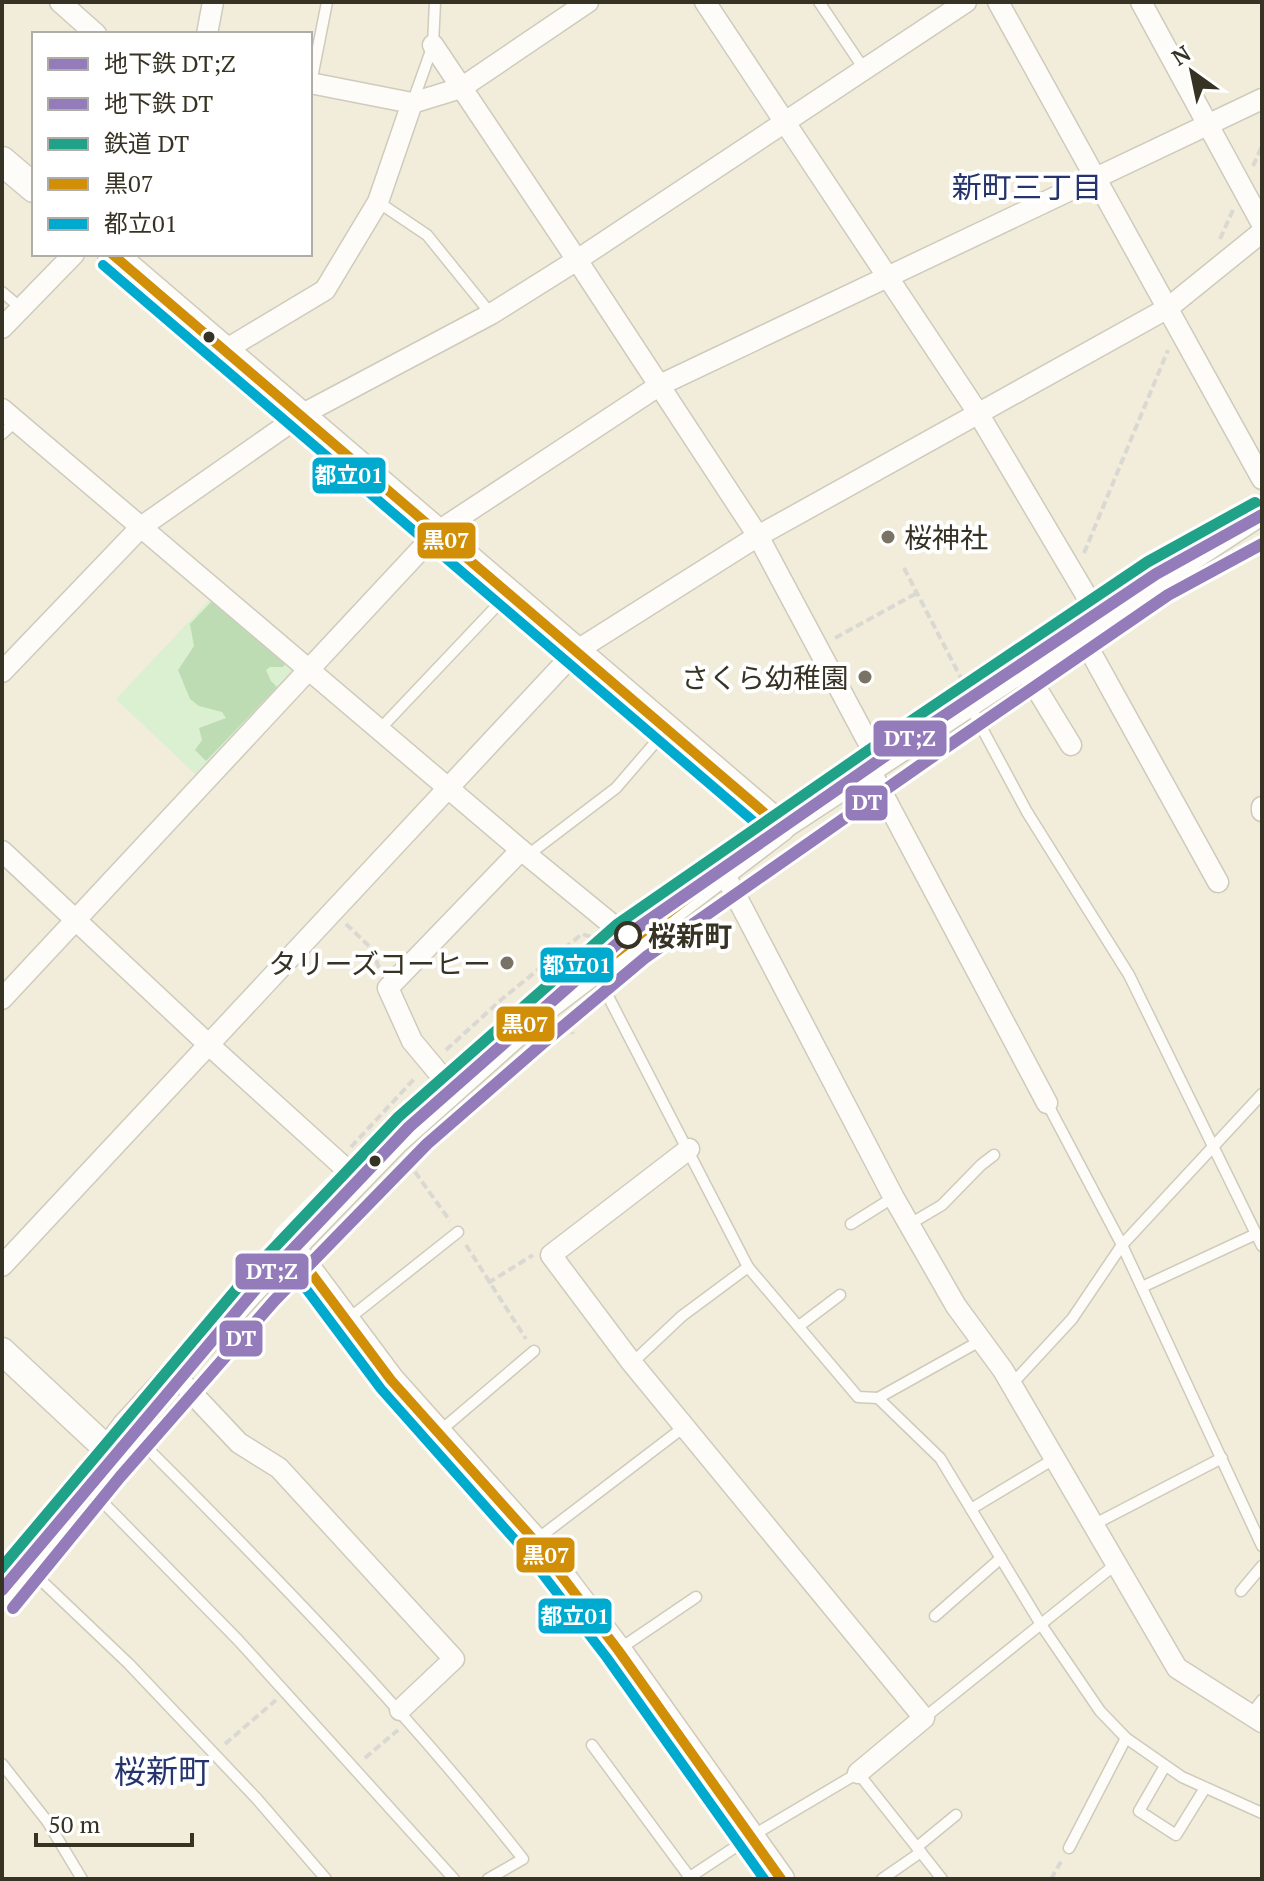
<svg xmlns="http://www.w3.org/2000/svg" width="1264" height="1881" font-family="'PT Serif','Noto Sans JP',serif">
<rect width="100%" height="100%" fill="#f2edda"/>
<!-- green -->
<polygon fill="#dbf0d1" points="212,597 292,663 294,676 197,776 116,699"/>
<!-- forest -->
<polygon fill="#bedcb4" points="213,600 287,662 283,667 270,667 266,670 271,681 277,687 206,761 195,750 202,740 199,728 226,718 222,712 199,706 190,699 178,670 194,646 190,624"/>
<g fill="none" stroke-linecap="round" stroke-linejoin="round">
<!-- service casing -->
<g stroke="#cfcbbc" stroke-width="13">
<g id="service">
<polyline points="819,2 864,69"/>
<polyline points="311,83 327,2"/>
<polyline points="413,101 433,45 435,2"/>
<polyline points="378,202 427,235 491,314"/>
<polyline points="2,292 21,308"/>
<polyline points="2,434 16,421"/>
<polyline points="970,706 1027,812 1129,975 1262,1246"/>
<polyline points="380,729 508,594"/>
<polyline points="528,855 616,788 666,730"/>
<polyline points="595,971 748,1267 858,1397 878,1398 940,1458 1040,1623 1100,1711 1126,1738 1182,1777 1262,1813"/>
<polyline points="1047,1103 1122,1245 1262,1546"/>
<polyline points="851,1224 894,1197"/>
<polyline points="910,1224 942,1205 981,1165 994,1155"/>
<polyline points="1142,1287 1256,1234"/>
<polyline points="347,1320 458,1232"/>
<polyline points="799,1326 840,1295"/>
<polyline points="632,1363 682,1316 748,1267"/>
<polyline points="1011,1385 1072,1319 1122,1245 1262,1094"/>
<polyline points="878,1398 980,1341"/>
<path d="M 128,1429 C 266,1566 402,1705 523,1859 L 488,1879"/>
<polyline points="440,1431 534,1351"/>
<polyline points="85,1484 238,1640 454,1879"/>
<polyline points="971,1509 1054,1459"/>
<polyline points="1093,1525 1222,1458"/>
<polyline points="536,1540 684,1427"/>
<polyline points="25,1565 129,1664 257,1799 326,1879"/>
<polyline points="1241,1591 1262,1566"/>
<polyline points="935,1616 1001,1558"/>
<polyline points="618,1650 696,1597"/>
<polyline points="1251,1714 1262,1700"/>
<polyline points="924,1718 1116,1564"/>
<polyline points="592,1745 691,1879"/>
<polyline points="2,1764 47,1821 82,1879"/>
<polyline points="1165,1766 1139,1811 1176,1835 1205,1788"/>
<polyline points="917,1847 956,1815"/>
<polyline points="1069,1848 1126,1738"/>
<polyline points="687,1879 752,1836 858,1773 942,1879"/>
<polyline points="882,1879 921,1852"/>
</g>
</g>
<!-- minor casing -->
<g stroke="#cfcbbc" stroke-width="23">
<g id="minor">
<polyline points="60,2 96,34"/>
<polyline points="705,2 978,413 1099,617"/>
<polyline points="998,2 1262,479"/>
<polyline points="1141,2 1262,224"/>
<polyline points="207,34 213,2"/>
<polyline points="433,45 577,260 758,536 867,740 882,761"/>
<polyline points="310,83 412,103 461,88 588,2"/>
<polyline points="2,328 74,254"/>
<polyline points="225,350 325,290 378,202 412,103"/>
<polyline points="2,409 521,850 631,940"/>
<polyline points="1079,631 1218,882"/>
<polyline points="1024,668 1071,745"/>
<polyline points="2,672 141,527 301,415 491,314 577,260 966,2"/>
<polyline points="870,770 1047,1103"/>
<polyline points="1262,807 1262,811"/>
<polyline points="2,851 209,1045 356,1178"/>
<polyline points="723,871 894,1198 956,1306 1003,1370 1177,1668 1262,1722"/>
<polyline points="2,999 437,532 660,385 1262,99"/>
<polyline points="452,1089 412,1041 388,988 521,850"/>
<polyline points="689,1149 551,1255 632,1363 924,1718 858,1773"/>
<polyline points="2,1266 576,651 758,536 1168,308 1262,232"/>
<polyline points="173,1373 239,1443 279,1468 454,1659 400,1710"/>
</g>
</g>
<!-- tertiary casing -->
<g stroke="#cfcbbc" stroke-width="29">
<g id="tertiary">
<polyline points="781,827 1262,511"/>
<polyline points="291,1246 391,1380 535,1541 618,1650 781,1879"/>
<polyline points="2,1351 108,1450"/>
</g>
</g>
<!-- secondary casing -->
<g stroke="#cfcbbc" stroke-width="31">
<g id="secondary">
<polyline points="2,161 34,188"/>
<polyline points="2,1592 126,1427 270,1269 395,1140 547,1005 781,827 112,254"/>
</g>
</g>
<!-- path -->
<g stroke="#d9d8d2" stroke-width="4" stroke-dasharray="8 4" stroke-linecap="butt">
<polyline points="1253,166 1262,146"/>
<polyline points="1220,239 1233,210"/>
<polyline points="1084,553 1168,350"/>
<polyline points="904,568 961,678"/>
<polyline points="835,638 917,593"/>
<polyline points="346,924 371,948 380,970"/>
<polyline points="568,1021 573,1034"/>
<polyline points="446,1050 502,999 582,934 594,938"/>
<polyline points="351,1147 416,1077"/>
<polyline points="408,1162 450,1221"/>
<polyline points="466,1245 526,1339"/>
<polyline points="327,1256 330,1248 341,1233"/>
<polyline points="488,1283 533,1255"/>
<polyline points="225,1744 276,1700"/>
<polyline points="365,1758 398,1730"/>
<polyline points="1051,1879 1062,1860"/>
</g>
<!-- service -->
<use href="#service" stroke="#fdfcf9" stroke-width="10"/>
<!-- minor -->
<use href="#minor" stroke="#fdfcf9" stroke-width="20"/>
<!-- tertiary -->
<use href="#tertiary" stroke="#fdfcf9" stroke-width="26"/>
<!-- secondary -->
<use href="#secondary" stroke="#fdfcf9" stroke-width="28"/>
<!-- bus-1 casing -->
<g stroke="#fff" stroke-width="16">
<g id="bus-1">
<polyline points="112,254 781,827"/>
<polyline points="291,1246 391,1380 535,1541 618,1650 781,1879"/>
<polyline points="291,1246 395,1140 547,1005 781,827"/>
</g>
</g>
<!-- bus-2 casing -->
<g stroke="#fff" stroke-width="16">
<polyline id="bus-2" points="103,265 759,826 538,995 386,1130 281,1236 277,1246 280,1254 381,1389 524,1550 607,1658 764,1879"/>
</g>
<!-- bus-1 -->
<use href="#bus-1" stroke="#d08f07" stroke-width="10"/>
<!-- bus-2 -->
<use href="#bus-2" stroke="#00a9ce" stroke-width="10"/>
<!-- rail-1 casing -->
<g stroke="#fff" stroke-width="18">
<polyline id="rail-1" points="2,1568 248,1276 399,1117 617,925 903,727 1148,562 1255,503"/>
</g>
<!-- rail-1 -->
<use href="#rail-1" stroke="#20a288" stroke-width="12"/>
<!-- metro-1 casing -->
<g stroke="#fff" stroke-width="18">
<polyline id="metro-1" points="2,1590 259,1285 409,1127 626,936 911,738 1156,574 1262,515"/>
</g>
<!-- metro-2 casing -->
<g stroke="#fff" stroke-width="18">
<polyline id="metro-2" points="13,1608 120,1477 274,1301 427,1144 542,1044 646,957 922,764 1168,595 1262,544"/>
</g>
<!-- metro-1 -->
<use href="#metro-1" stroke="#937cb9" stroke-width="12"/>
<!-- metro-2 -->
<use href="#metro-2" stroke="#937cb9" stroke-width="12"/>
</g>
<!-- markers -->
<g fill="#363224" stroke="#fff" stroke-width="3">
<circle cx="209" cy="337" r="7"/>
<circle cx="375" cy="1161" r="7"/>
</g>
<g fill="#787364" stroke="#fff" stroke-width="3">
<circle cx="888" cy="537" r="8"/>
<circle cx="865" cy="677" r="8"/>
<circle cx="507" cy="963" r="8"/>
</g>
<circle fill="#fff" stroke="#363224" stroke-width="4" cx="628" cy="935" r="12"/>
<g text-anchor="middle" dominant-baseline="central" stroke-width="8" stroke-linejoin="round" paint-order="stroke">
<!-- poi labels -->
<g font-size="28" fill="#363224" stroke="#fff" text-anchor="end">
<text x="904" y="537" text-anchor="start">桜神社</text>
<text x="849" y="677">さくら幼稚園</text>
<text x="491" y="963">タリーズコーヒー</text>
</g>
<!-- stop labels -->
<g font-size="28" font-weight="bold" fill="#363224" stroke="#fff" text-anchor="start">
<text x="648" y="935">桜新町</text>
</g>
<!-- neighbourhood labels -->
<g font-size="30" fill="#25346d" stroke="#fff">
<text x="1027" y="187">新町三丁目</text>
</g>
<!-- quarter labels -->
<g font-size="32" fill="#25346d" stroke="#fff">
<text x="162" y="1771">桜新町</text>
</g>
</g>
<g stroke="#fff" stroke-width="3">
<rect x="311" y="456" width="76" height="39" rx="8" fill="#00a9ce"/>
<rect x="416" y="521" width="61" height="39" rx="8" fill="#d08f07"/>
<rect x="872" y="719" width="76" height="39" rx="8" fill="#937cb9"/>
<rect x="844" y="784" width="45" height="38" rx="8" fill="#937cb9"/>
<rect x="539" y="946" width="76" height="38" rx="8" fill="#00a9ce"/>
<rect x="495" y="1005" width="61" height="38" rx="8" fill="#d08f07"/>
<rect x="234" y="1252" width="76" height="39" rx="8" fill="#937cb9"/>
<rect x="218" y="1319" width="46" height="39" rx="8" fill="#937cb9"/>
<rect x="515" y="1536" width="61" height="38" rx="8" fill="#d08f07"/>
<rect x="537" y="1597" width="76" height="38" rx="8" fill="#00a9ce"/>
</g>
<g font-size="22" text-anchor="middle" font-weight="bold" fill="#fff">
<text x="349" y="483">都立01</text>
<text x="446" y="548">黒07</text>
<text x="910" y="746">DT;Z</text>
<text x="867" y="810">DT</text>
<text x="577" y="973">都立01</text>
<text x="525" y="1032">黒07</text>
<text x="272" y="1279">DT;Z</text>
<text x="241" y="1346">DT</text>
<text x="546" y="1563">黒07</text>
<text x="575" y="1624">都立01</text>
</g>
<!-- border -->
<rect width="1264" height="1881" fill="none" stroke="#363224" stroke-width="8"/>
<!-- legend -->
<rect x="32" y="32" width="280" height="224" fill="#ffffff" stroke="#afada7" stroke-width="2"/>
<rect x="48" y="58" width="40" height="12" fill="#937cb9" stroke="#afada7" stroke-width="2"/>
<text x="104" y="72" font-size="24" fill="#363224">地下鉄 DT;Z</text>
<rect x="48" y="98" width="40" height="12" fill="#937cb9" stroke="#afada7" stroke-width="2"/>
<text x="104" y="112" font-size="24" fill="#363224">地下鉄 DT</text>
<rect x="48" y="138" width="40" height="12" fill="#20a288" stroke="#afada7" stroke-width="2"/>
<text x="104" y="152" font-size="24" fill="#363224">鉄道 DT</text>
<rect x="48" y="178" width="40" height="12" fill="#d08f07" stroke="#afada7" stroke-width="2"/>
<text x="104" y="192" font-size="24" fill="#363224">黒07</text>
<rect x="48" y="218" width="40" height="12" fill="#00a9ce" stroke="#afada7" stroke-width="2"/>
<text x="104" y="232" font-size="24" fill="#363224">都立01</text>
<!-- north arrow -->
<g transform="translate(1192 72) rotate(327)" stroke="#ffffff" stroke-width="6" paint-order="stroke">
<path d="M0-6L14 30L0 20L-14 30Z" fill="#363224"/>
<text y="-12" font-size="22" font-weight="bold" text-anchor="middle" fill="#363224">N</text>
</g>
<!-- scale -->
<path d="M36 1833v12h156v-12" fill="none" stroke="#363224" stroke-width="4"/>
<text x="48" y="1833" font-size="24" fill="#363224" stroke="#ffffff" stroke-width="6" paint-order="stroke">50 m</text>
</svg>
